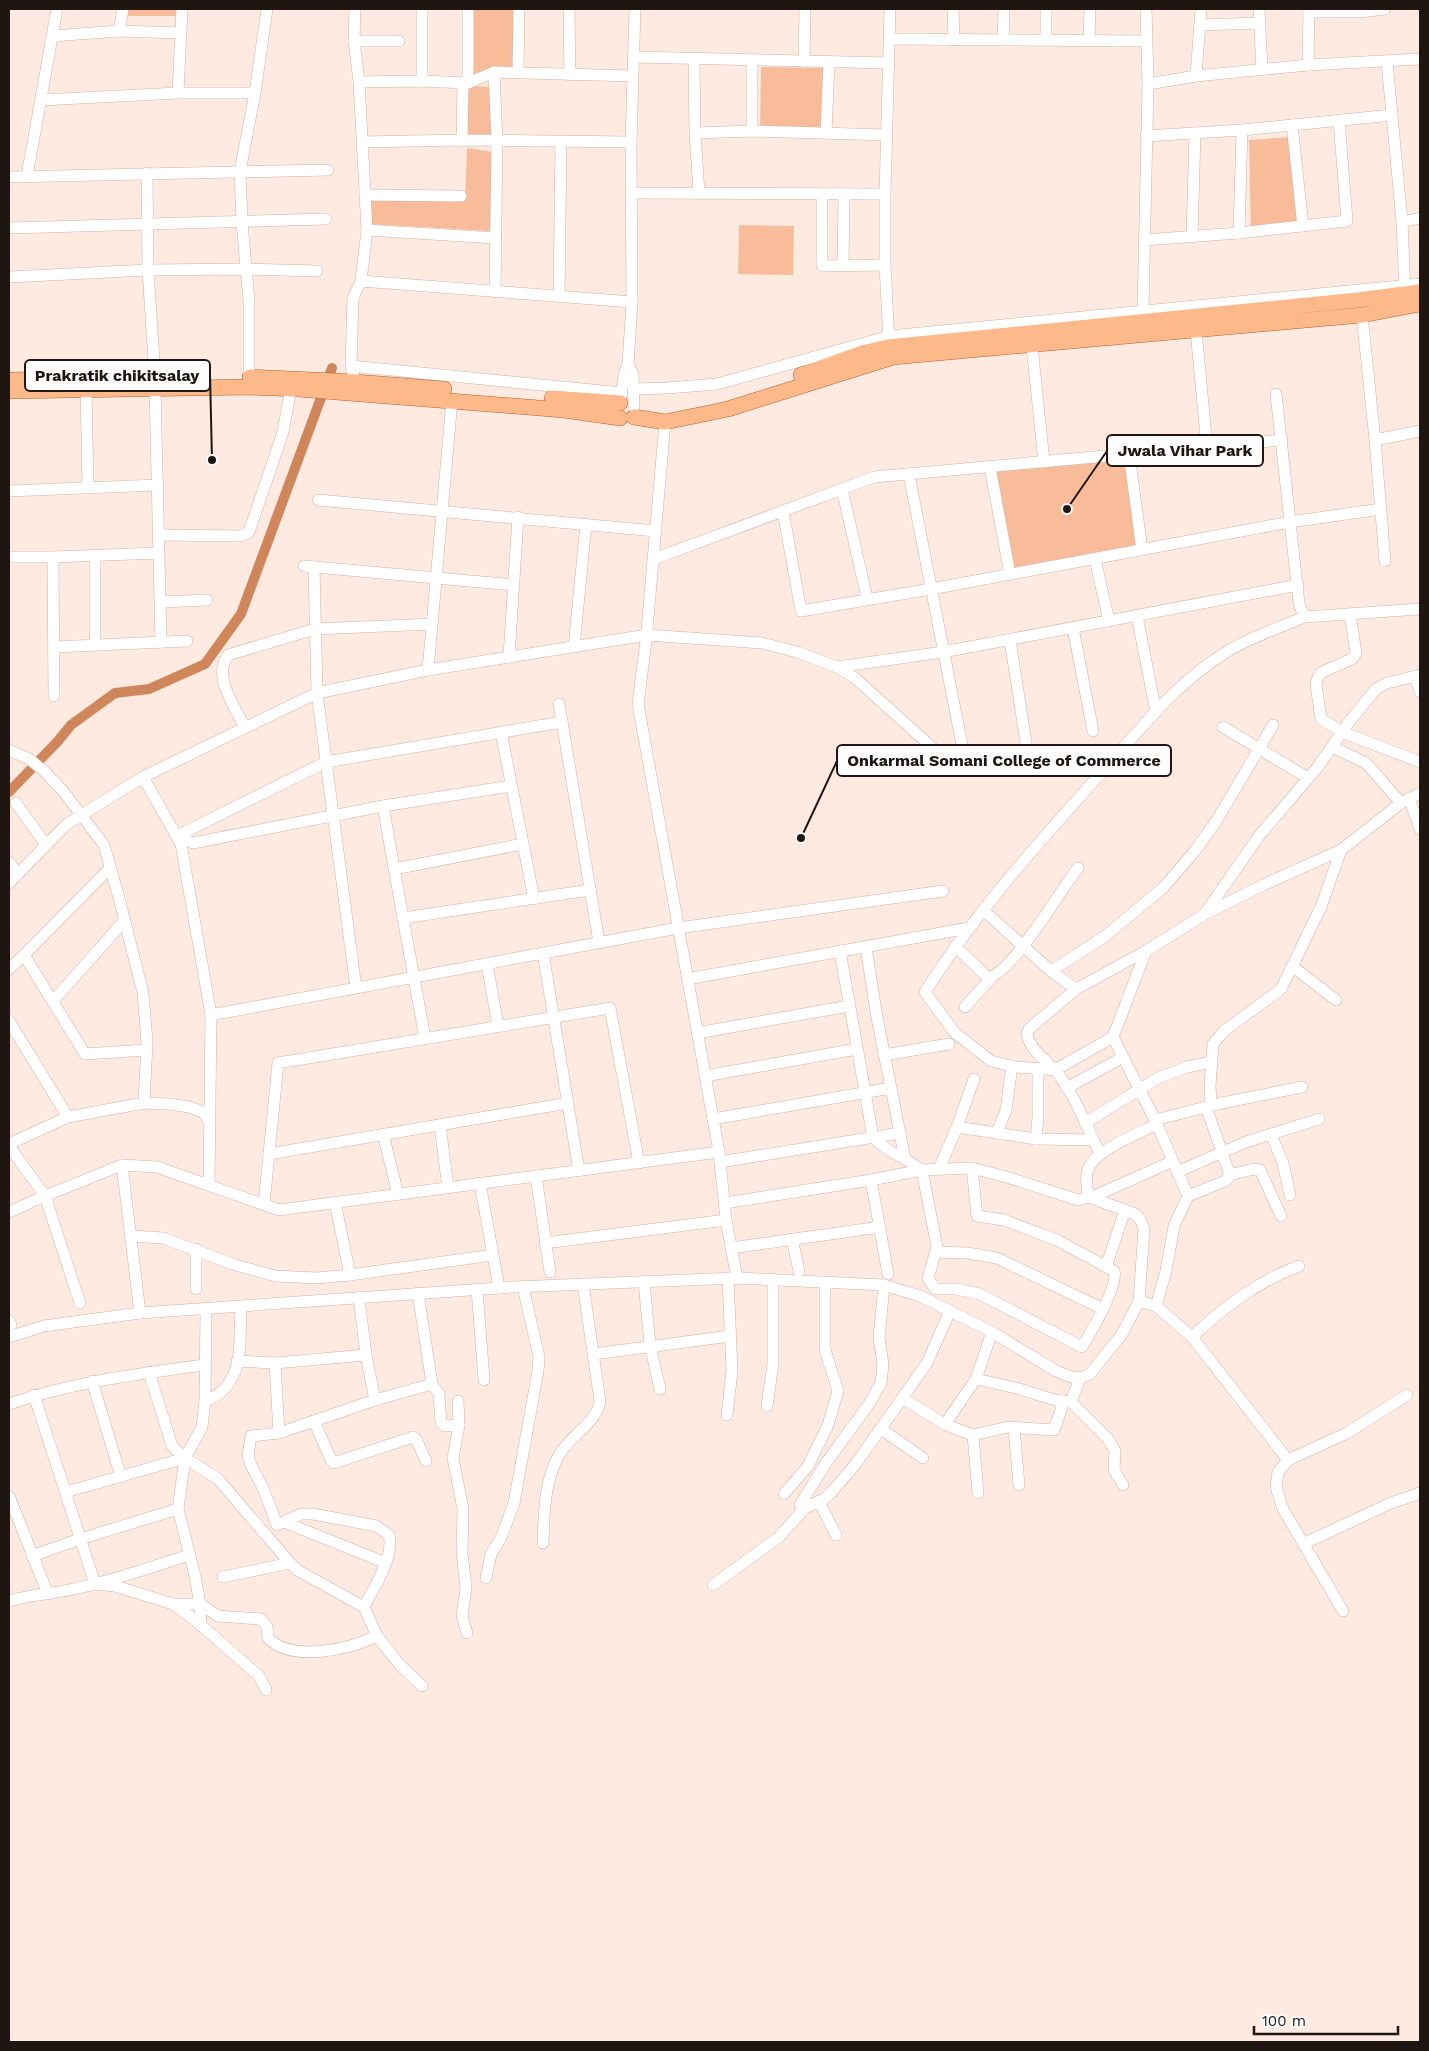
<svg xmlns="http://www.w3.org/2000/svg" width="1429" height="2051" font-family="'Work Sans',sans-serif">
<rect width="100%" height="100%" fill="#feeae0"/>
<!-- green -->
<g fill="#f8bc9a">
<polygon points="128,9 178,9 177,16 127,16"/>
<polygon points="472,9 522,9 521,76 471,75"/>
<polygon points="761,67 823,68 822,134 760,132"/>
<polygon points="467,86 492,87 493,143 466,140"/>
<polygon points="1292,137 1297,231 1251,235 1249,140"/>
<polygon points="467,148 492,152 490,231 369,224 370,200 465,201"/>
<polygon points="739,225 794,226 793,275 738,274"/>
<polygon points="1129,454 1142,550 1010,574 990,467"/>
</g>
<g fill="none" stroke-linecap="round" stroke-linejoin="round">
<!-- canal -->
<polyline stroke="#d0865b" stroke-width="10" points="9,792 58,741 71,725 115,693 149,689 205,664 241,614 332,368"/>
<!-- minor casing -->
<g stroke="#cbb4a7" stroke-width="12">
<g id="minor">
<polyline points="422,9 422,81"/>
<polyline points="468,9 468,83"/>
<polyline points="569,9 570,75"/>
<polyline points="953,9 954,40"/>
<polyline points="1259,9 1262,70"/>
<polyline points="1309,12 1359,12 1385,9"/>
<polyline points="1200,25 1260,23"/>
<polyline points="119,31 123,9"/>
<polyline points="52,36 119,31 181,33"/>
<polyline points="890,39 1146,41"/>
<polyline points="1003,40 1004,9"/>
<polyline points="1046,40 1046,9"/>
<polyline points="354,41 399,41"/>
<polyline points="1089,41 1090,9"/>
<polyline points="633,57 889,63"/>
<polyline points="694,59 695,133 699,193"/>
<polyline points="752,60 752,131"/>
<polyline points="804,61 805,9"/>
<polyline points="1387,62 1402,222 1405,292"/>
<polyline points="1308,65 1309,9"/>
<polyline points="494,72 497,141 495,292"/>
<polyline points="518,72 519,9"/>
<polyline points="1196,76 1201,9"/>
<polyline points="359,82 422,81 468,83 494,72 632,76"/>
<polyline points="1148,84 1196,76 1308,65 1420,59"/>
<polyline points="178,93 255,93 267,9"/>
<polyline points="41,100 178,93 182,9"/>
<polyline points="1292,125 1303,226"/>
<polyline points="695,133 752,131 887,135"/>
<polyline points="826,133 829,62"/>
<polyline points="1146,136 1242,130 1392,115"/>
<polyline points="462,140 463,82"/>
<polyline points="362,142 462,140 631,142"/>
<polyline points="147,173 148,270 155,378"/>
<polyline points="27,176 57,9"/>
<polyline points="9,177 328,170"/>
<polyline points="632,193 885,194"/>
<polyline points="822,194 822,266 885,265"/>
<polyline points="365,195 461,196"/>
<polyline points="1402,222 1420,218"/>
<polyline points="9,228 326,219"/>
<polyline points="367,230 495,238"/>
<polyline points="1239,233 1242,130"/>
<polyline points="1192,237 1195,133"/>
<polyline points="1144,240 1239,233 1347,221 1339,120"/>
<polyline points="843,265 844,194"/>
<polyline points="9,277 148,270 247,269 317,271"/>
<polyline points="361,281 632,302"/>
<polyline points="559,297 561,141"/>
<polyline points="1362,315 1375,440 1385,561"/>
<polyline points="1145,319 1143,312 1148,84 1146,9"/>
<polyline points="1196,330 1207,447"/>
<polyline points="1031,337 1044,462"/>
<polyline points="889,342 885,265 885,194 890,9"/>
<polyline points="628,364 633,375 634,407"/>
<polyline points="351,366 622,393"/>
<polyline points="249,377 249,301 242,222 240,171 255,93"/>
<polyline points="355,382 351,366 353,298 361,281 367,230 359,82 354,41 355,9"/>
<polyline points="155,388 161,642"/>
<polyline points="86,389 88,487"/>
<polyline points="635,389 667,388 717,384 890,336 1420,284"/>
<path d="M 1276,394 L 1299,603 L 1304,617 C 1279,628 1251,637 1228,651 C 1178,681 1141,728 1103,771 C 1039,842 976,912 925,992 L 954,1032 L 991,1061 L 1016,1067 L 1055,1070 L 1113,1037 L 1146,951 L 1205,914 L 1263,885 L 1341,850 L 1401,803 L 1420,793"/>
<polyline points="452,400 428,670 647,635 762,643 797,652 837,667 855,678 935,750"/>
<polyline points="620,403 624,374 628,364 632,302 631,142 635,9"/>
<polyline points="665,422 646,641 638,704 719,1152 726,1220 737,1278"/>
<polyline points="1375,440 1420,431"/>
<polyline points="1129,454 1142,550"/>
<polyline points="990,467 1010,574"/>
<polyline points="909,475 964,755"/>
<polyline points="842,489 867,598"/>
<polyline points="9,491 158,485"/>
<polyline points="318,500 656,531"/>
<polyline points="783,511 801,611 931,589 1290,522 1381,509"/>
<polyline points="159,535 241,536 249,532 283,432 291,389"/>
<polyline points="95,555 95,645"/>
<polyline points="9,557 53,557 54,696"/>
<polyline points="53,557 159,553"/>
<polyline points="654,559 874,477 1282,440"/>
<polyline points="1095,559 1109,621"/>
<polyline points="304,566 514,585"/>
<polyline points="314,567 317,693 428,670"/>
<polyline points="161,602 207,600"/>
<polyline points="1350,614 1356,653 1352,659 1322,672 1318,677 1316,685 1321,719 1342,732 1420,762"/>
<polyline points="1137,616 1156,712"/>
<polyline points="1304,617 1420,609"/>
<polyline points="1073,628 1093,731"/>
<polyline points="1010,640 1027,749"/>
<polyline points="54,647 187,641"/>
<polyline points="574,647 586,524"/>
<polyline points="509,657 518,517"/>
<polyline points="837,667 943,652 1298,585"/>
<polyline points="1415,676 1420,692"/>
<polyline points="559,704 599,942"/>
<polyline points="1223,727 1308,778"/>
<path d="M 245,728 C 235,706 212,677 228,655 L 315,629 L 432,624"/>
<polyline points="501,732 534,899"/>
<polyline points="1332,747 1366,763 1401,803"/>
<polyline points="9,750 29,759 44,771 63,791 104,845 119,898 143,993 147,1042 144,1103"/>
<polyline points="1409,798 1420,829"/>
<polyline points="16,803 46,845"/>
<polyline points="383,806 511,786"/>
<polyline points="177,836 193,843 383,806 403,918 590,890"/>
<polyline points="177,836 326,762 562,722"/>
<polyline points="9,862 18,874"/>
<polyline points="110,868 24,955 85,1054 146,1050"/>
<polyline points="394,869 523,844"/>
<polyline points="9,883 67,824 143,777"/>
<polyline points="983,910 1051,971 1076,989"/>
<polyline points="1206,912 1259,836 1317,768 1349,722 1376,689 1387,683 1420,675"/>
<polyline points="403,918 425,1038"/>
<path d="M 955,946 L 987,977 C 1009,979 1062,887 1078,868"/>
<path d="M 866,947 L 876,1012 L 905,1159 L 922,1170 L 937,1247 L 928,1278 L 935,1289 L 956,1289 L 980,1294 L 1082,1347 C 1091,1332 1119,1285 1114,1271 L 1057,1240 L 1004,1220 L 977,1216 L 972,1168"/>
<polyline points="840,951 873,1137 888,1150 905,1159"/>
<polyline points="543,953 579,1171"/>
<polyline points="487,964 498,1026"/>
<polyline points="1292,966 1336,1000"/>
<polyline points="9,969 24,955"/>
<polyline points="1051,971 1104,937 1163,888 1195,851 1217,820 1273,725"/>
<polyline points="687,979 969,928"/>
<polyline points="356,988 317,693 143,777 181,844 211,1015 678,928 943,891"/>
<polyline points="53,1001 125,920"/>
<polyline points="965,1007 992,977"/>
<polyline points="9,1021 68,1117"/>
<polyline points="697,1033 849,1006"/>
<polyline points="1113,1037 1157,1124 1188,1196 1174,1226 1166,1271 1156,1306"/>
<polyline points="884,1055 949,1044"/>
<polyline points="705,1076 857,1049"/>
<polyline points="1067,1088 1123,1057"/>
<polyline points="1211,1105 1210,1086 1213,1044 1224,1031 1281,989 1321,907 1341,850"/>
<polyline points="713,1119 891,1088"/>
<polyline points="1155,1120 1222,1103 1302,1087"/>
<polyline points="1085,1123 1158,1078 1187,1067 1212,1062"/>
<polyline points="440,1125 448,1188"/>
<polyline points="957,1127 1036,1139 1093,1140"/>
<polyline points="997,1132 1006,1110 1012,1066"/>
<polyline points="383,1134 398,1194"/>
<polyline points="1271,1134 1283,1163 1290,1195"/>
<polyline points="1036,1139 1038,1117 1038,1069"/>
<polyline points="9,1144 68,1117 144,1103 169,1104 189,1107 203,1112 210,1123"/>
<polyline points="9,1146 45,1196 122,1165 140,1313"/>
<polyline points="269,1154 568,1103"/>
<path d="M 1100,1154 C 1086,1126 1075,1094 1054,1069 C 1045,1059 1028,1048 1027,1033 L 1029,1029 L 1076,989 L 1146,951"/>
<polyline points="720,1162 900,1133"/>
<polyline points="122,1165 157,1167 279,1210 719,1152"/>
<polyline points="939,1169 957,1127 974,1079"/>
<polyline points="1177,1172 1246,1142 1319,1119"/>
<polyline points="1229,1175 1254,1169 1260,1170 1281,1216"/>
<polyline points="536,1176 550,1272"/>
<polyline points="871,1180 888,1274"/>
<polyline points="480,1183 499,1288"/>
<polyline points="209,1185 211,1015"/>
<polyline points="1188,1196 1225,1181 1229,1177 1229,1172 1206,1107"/>
<polyline points="335,1202 350,1275 493,1255"/>
<polyline points="725,1203 871,1180 922,1170 972,1168 1010,1178 1078,1200 1097,1195 1173,1161"/>
<polyline points="264,1204 278,1063 610,1008 639,1163"/>
<polyline points="9,1212 45,1196 80,1303"/>
<polyline points="131,1236 163,1238 235,1265 276,1276 316,1278 350,1275"/>
<polyline points="792,1239 799,1271"/>
<polyline points="545,1243 726,1220"/>
<polyline points="731,1248 880,1227"/>
<polyline points="196,1249 196,1289"/>
<polyline points="935,1252 967,1253 997,1258 1103,1309"/>
<polyline points="1106,1267 1125,1210"/>
<polyline points="644,1282 650,1345 660,1389"/>
<polyline points="477,1289 484,1380"/>
<polyline points="418,1293 432,1384 439,1394 441,1423 445,1426 459,1425"/>
<polyline points="359,1298 366,1355 375,1400"/>
<polyline points="1139,1301 1156,1306 1192,1337 1288,1460"/>
<polyline points="9,1321 11,1325"/>
<path d="M 9,1337 L 44,1326 L 140,1313 L 513,1287 L 737,1278 L 884,1285 L 920,1296 L 992,1332 L 1056,1371 L 1071,1377 L 1080,1378 L 1090,1374 L 1122,1334 L 1139,1301 L 1144,1229 L 1140,1219 L 1135,1214 L 1089,1197 C 1087,1190 1086,1181 1087,1173 C 1091,1151 1138,1134 1157,1124"/>
<path d="M 1192,1337 C 1224,1307 1258,1281 1299,1266"/>
<polyline points="594,1354 730,1336"/>
<polyline points="237,1361 275,1363 366,1355"/>
<polyline points="275,1363 279,1433"/>
<polyline points="1080,1378 1071,1402 1108,1439 1115,1451 1114,1470 1123,1485"/>
<polyline points="976,1379 1016,1388 1055,1400 1070,1402"/>
<polyline points="92,1381 121,1477"/>
<path d="M 34,1395 L 95,1584 L 115,1586 L 173,1604 L 200,1604 L 218,1616 L 261,1619 L 267,1627 L 268,1638 C 292,1663 350,1649 377,1636 L 364,1607 L 297,1570 L 290,1563 L 218,1479 L 185,1458 L 172,1446 L 149,1372"/>
<polyline points="902,1398 946,1425 973,1435 1008,1427 1054,1430 1064,1401"/>
<path d="M 205,1401 C 246,1386 239,1343 241,1306"/>
<polyline points="458,1401 459,1425 453,1458 463,1509 462,1553 466,1588 462,1616 467,1633"/>
<path d="M 9,1404 C 72,1382 138,1374 204,1365"/>
<polyline points="767,1406 773,1364 773,1279"/>
<polyline points="727,1415 732,1371 728,1278"/>
<polyline points="314,1421 331,1460 334,1463 413,1437 416,1439 426,1461"/>
<polyline points="945,1424 976,1379 992,1332"/>
<polyline points="1014,1428 1019,1485"/>
<polyline points="881,1429 923,1458"/>
<polyline points="973,1435 978,1493"/>
<polyline points="66,1492 185,1458"/>
<polyline points="784,1494 808,1466 828,1425 838,1391 825,1350 825,1282"/>
<polyline points="9,1496 48,1594"/>
<polyline points="819,1502 836,1535"/>
<polyline points="805,1508 800,1505 826,1463 869,1404 881,1383 883,1364 879,1338 884,1285"/>
<polyline points="284,1522 386,1563"/>
<path d="M 543,1543 C 544,1514 544,1478 561,1452 C 572,1435 597,1422 600,1401 L 583,1284"/>
<polyline points="1303,1544 1391,1503 1420,1493"/>
<polyline points="32,1556 80,1539 178,1509"/>
<polyline points="223,1577 290,1563"/>
<polyline points="486,1578 491,1554 501,1538 514,1503 538,1371 539,1357 523,1287"/>
<polyline points="713,1585 779,1537 805,1508 824,1499 830,1494 855,1465 927,1363 950,1311"/>
<path d="M 9,1601 C 31,1594 55,1594 78,1588 C 116,1580 153,1566 190,1555"/>
<polyline points="173,1604 195,1620 259,1676 266,1690"/>
<path d="M 364,1607 C 373,1589 395,1556 389,1535 L 376,1526 L 313,1514 L 301,1514 L 277,1525 L 263,1488 L 250,1463 L 248,1456 L 251,1436 L 279,1433 L 375,1400 L 432,1384"/>
<polyline points="1343,1611 1283,1509 1276,1487 1278,1472 1288,1460 1347,1433 1407,1395"/>
<polyline points="201,1626 200,1604 195,1576 178,1509 185,1458 202,1427 205,1401 206,1308"/>
<polyline points="377,1636 400,1665 422,1686"/>
</g>
</g>
<!-- major casing -->
<g stroke="#b0612f" stroke-width="16">
<g id="major">
<polyline points="801,375 862,353 888,347 1358,300 1420,292"/>
<polyline points="250,377 355,382 444,389"/>
<polyline points="9,380 77,379"/>
<polyline points="9,391 249,387 298,389 564,410 620,418"/>
<polyline points="552,398 620,403"/>
<polyline points="634,417 665,422 728,409 893,357 1362,315 1420,304"/>
</g>
</g>
<!-- minor -->
<use href="#minor" stroke="#fff" stroke-width="11"/>
<!-- major -->
<use href="#major" stroke="#feb98b" stroke-width="15"/>
</g>
<!-- callouts -->
<path fill="none" stroke="#1f1612" stroke-width="2" d="M212 460L210 375M1067 509L1107 451M801 838L837 761"/>
<g fill="#1f1612" stroke="#fcfcfc" stroke-width="2">
<circle cx="212" cy="460" r="5"/>
<circle cx="1067" cy="509" r="5"/>
<circle cx="801" cy="838" r="5"/>
</g>
<g fill="#fcfcfc" stroke="#1f1612" stroke-width="2">
<rect x="25" y="360" width="185" height="31" rx="5"/>
<rect x="1107" y="435" width="156" height="31" rx="5"/>
<rect x="837" y="745" width="334" height="31" rx="5"/>
</g>
<g font-size="16" text-anchor="middle" font-weight="bold" fill="#1f1612">
<text x="117" y="381">Prakratik chikitsalay</text>
<text x="1185" y="456">Jwala Vihar Park</text>
<text x="1004" y="766">Onkarmal Somani College of Commerce</text>
</g>
<!-- border -->
<rect width="1429" height="2051" fill="none" stroke="#1f1612" stroke-width="20"/>
<!-- scale -->
<path d="M1254 2026v8h144v-8" fill="none" stroke="#1f1612" stroke-width="2.5"/>
<text x="1262" y="2026" font-size="15" fill="#1f1612" stroke="#fcfcfc" stroke-width="4" paint-order="stroke">100 m</text>
</svg>
